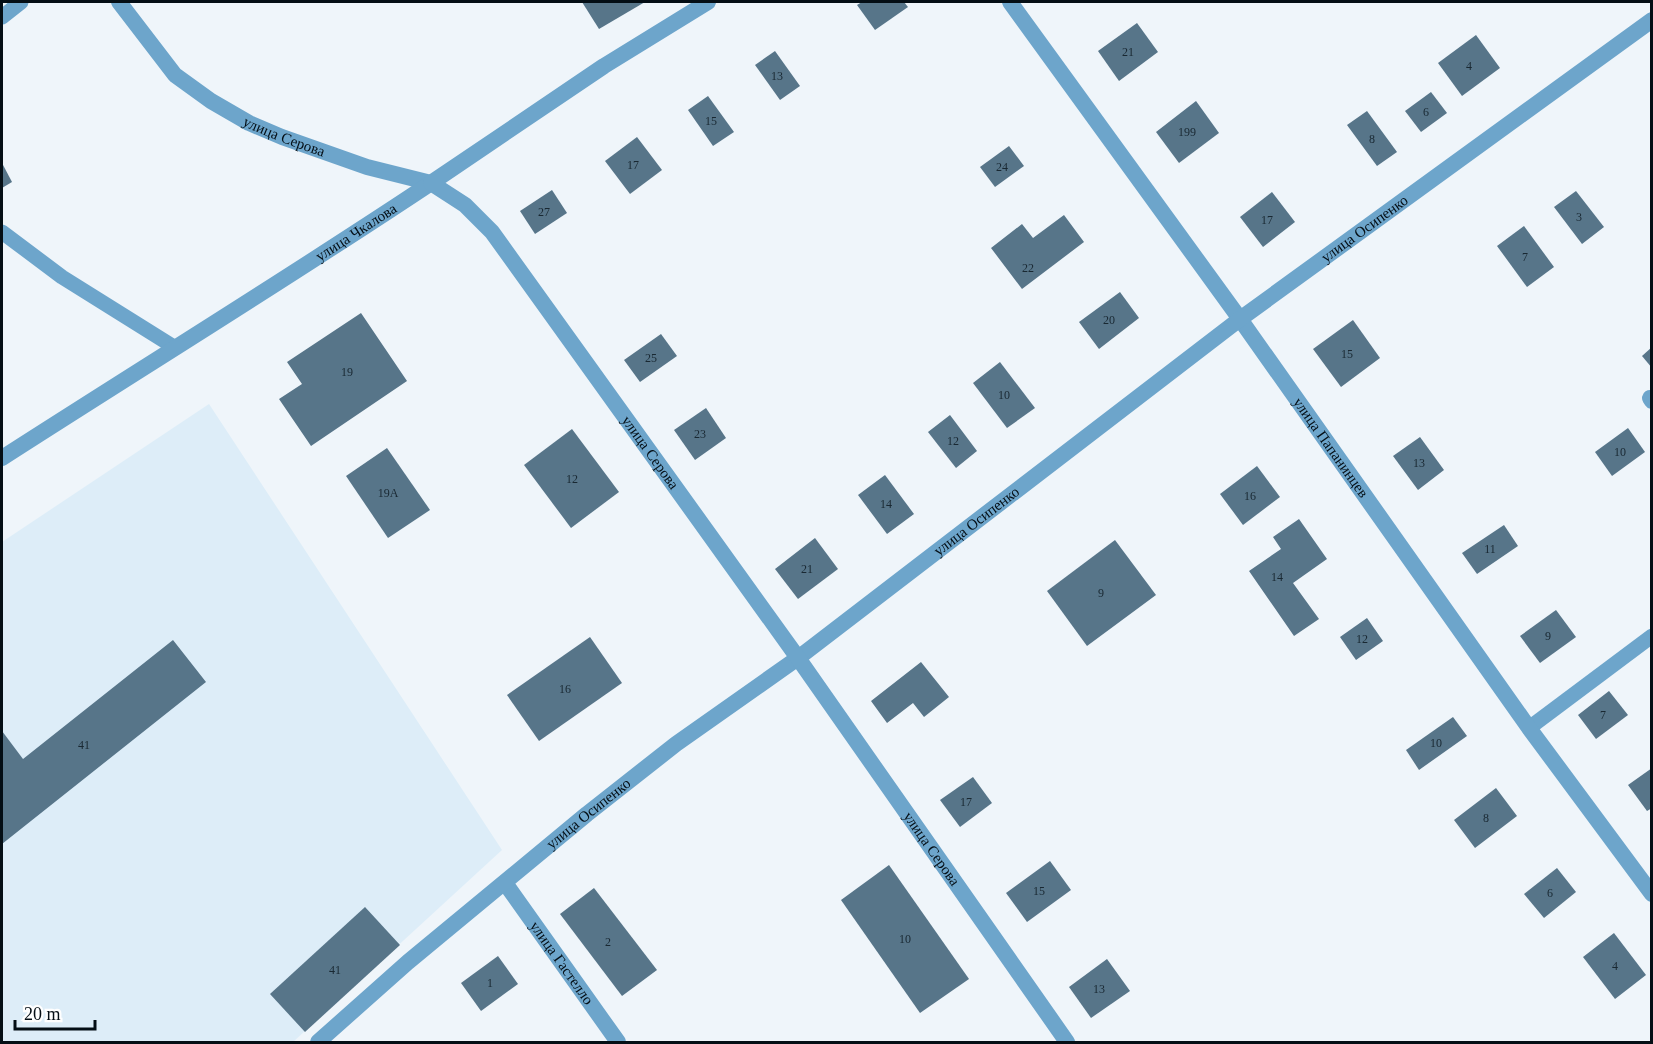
<svg xmlns="http://www.w3.org/2000/svg" width="1653" height="1044" font-family="Georgia,serif">
<rect width="100%" height="100%" fill="#eff5fa"/>
<!-- built -->
<polygon fill="#ddedf8" points="209,404 502,850 293,1042 2,1042 2,542"/>
<!-- building -->
<g fill="#577589">
<polygon points="582,2 645,2 599,29"/>
<polygon points="862,2 904,2 908,7 875,30 857,5"/>
<polygon points="1137,23 1158,52 1119,81 1098,51"/>
<polygon points="1476,35 1500,68 1462,96 1438,63"/>
<polygon points="775,51 800,86 780,100 755,65"/>
<polygon points="1431,92 1447,113 1421,132 1405,111"/>
<polygon points="708,96 734,132 713,146 688,110"/>
<polygon points="1196,101 1219,133 1179,163 1156,132"/>
<polygon points="1367,111 1397,152 1377,166 1347,125"/>
<polygon points="637,137 662,170 630,194 605,161"/>
<polygon points="1009,146 1024,166 995,187 980,167"/>
<polygon points="2,163 12,182 2,188"/>
<polygon points="552,190 567,213 535,234 520,211"/>
<polygon points="1576,191 1604,227 1582,244 1554,207"/>
<polygon points="1272,192 1295,222 1263,247 1240,217"/>
<polygon points="1064,215 1084,242 1022,289 991,248 1022,224 1033,238"/>
<polygon points="1524,226 1554,267 1527,287 1497,246"/>
<polygon points="1120,292 1139,318 1099,349 1079,322"/>
<polygon points="361,313 407,381 311,446 279,399 302,384 287,362"/>
<polygon points="1353,320 1380,358 1341,387 1313,349"/>
<polygon points="661,334 677,356 640,382 624,360"/>
<polygon points="1652,347 1652,368 1642,356"/>
<polygon points="1000,362 1035,408 1007,428 973,383"/>
<polygon points="706,408 726,438 695,460 674,430"/>
<polygon points="950,415 977,451 956,468 928,432"/>
<polygon points="1628,428 1645,452 1612,476 1595,452"/>
<polygon points="572,429 619,492 571,528 524,465"/>
<polygon points="1420,437 1444,470 1418,490 1393,456"/>
<polygon points="387,448 430,510 388,538 346,476"/>
<polygon points="1257,466 1280,497 1243,525 1220,494"/>
<polygon points="885,475 914,514 887,534 858,495"/>
<polygon points="1299,519 1327,559 1293,583 1319,619 1294,636 1249,571 1281,549 1273,537"/>
<polygon points="1504,525 1518,546 1477,574 1462,553"/>
<polygon points="815,538 838,569 798,599 775,569"/>
<polygon points="1115,540 1156,595 1087,646 1047,591"/>
<polygon points="1556,610 1576,637 1540,663 1520,636"/>
<polygon points="1367,618 1383,641 1356,660 1340,637"/>
<polygon points="590,637 622,683 539,741 507,695"/>
<polygon points="173,640 206,682 2,844 2,731 23,759"/>
<polygon points="921,662 949,697 924,717 913,703 887,723 871,701"/>
<polygon points="1609,691 1628,715 1596,739 1578,715"/>
<polygon points="1453,717 1467,736 1419,770 1406,750"/>
<polygon points="1652,768 1652,808 1647,811 1628,785"/>
<polygon points="973,777 992,803 960,827 940,800"/>
<polygon points="1496,788 1517,816 1475,848 1454,820"/>
<polygon points="1050,861 1071,890 1027,922 1006,893"/>
<polygon points="889,865 969,979 920,1013 841,900"/>
<polygon points="1557,868 1576,892 1544,918 1524,894"/>
<polygon points="594,888 657,970 622,996 560,914"/>
<polygon points="365,907 400,945 305,1032 270,994"/>
<polygon points="1614,933 1646,975 1615,999 1583,957"/>
<polygon points="498,956 518,984 481,1011 461,983"/>
<polygon points="1107,959 1130,991 1091,1018 1069,987"/>
</g>
<g fill="none" stroke-linecap="round" stroke-linejoin="round">
<!-- service -->
<g stroke="#6da5cb" stroke-width="15">
<polyline points="2,17 21,2"/>
<polyline points="2,232 62,277 174,347"/>
<polyline points="1529,728 1652,636"/>
</g>
<!-- minor -->
<g stroke="#6da5cb" stroke-width="16">
<path id="s1" d="M 119,2 L 175,75 L 211,101 L 249,123 L 282,137 L 367,167 L 431,183"/>
<path id="s2" d="M 1010,2 L 1240,319 L 1529,728 L 1652,894"/>
<polyline points="1650,398 1652,401"/>
<path id="s3" d="M 2,458 C 145,366 290,277 431,183"/>
<path id="s4" d="M 505,883 L 618,1042"/>
<path id="s5" d="M 318,1042 L 408,962 L 587,814 L 676,744 L 798,658 L 1240,319 L 1652,20"/>
</g>
<!-- tertiary -->
<path stroke="#6da5cb" stroke-width="16" id="s6" d="M 708,2 L 604,66 L 431,183 L 465,205 L 492,232 L 798,658 L 1067,1042"/>
</g>
<g text-anchor="middle" dominant-baseline="central" stroke-width="6" stroke-linejoin="round" paint-order="stroke">
<!-- number labels -->
<g font-size="12" fill="#192832">
<text x="1128" y="52">21</text>
<text x="1469" y="66">4</text>
<text x="777" y="76">13</text>
<text x="1426" y="112">6</text>
<text x="711" y="121">15</text>
<text x="1187" y="132">199</text>
<text x="1372" y="139">8</text>
<text x="633" y="165">17</text>
<text x="1002" y="167">24</text>
<text x="544" y="212">27</text>
<text x="1579" y="217">3</text>
<text x="1267" y="220">17</text>
<text x="1525" y="257">7</text>
<text x="1028" y="268">22</text>
<text x="1109" y="320">20</text>
<text x="1347" y="354">15</text>
<text x="651" y="358">25</text>
<text x="347" y="372">19</text>
<text x="1004" y="395">10</text>
<text x="700" y="434">23</text>
<text x="953" y="441">12</text>
<text x="1620" y="452">10</text>
<text x="1419" y="463">13</text>
<text x="572" y="479">12</text>
<text x="388" y="493">19А</text>
<text x="1250" y="496">16</text>
<text x="886" y="504">14</text>
<text x="1490" y="549">11</text>
<text x="807" y="569">21</text>
<text x="1277" y="577">14</text>
<text x="1101" y="593">9</text>
<text x="1548" y="636">9</text>
<text x="1362" y="639">12</text>
<text x="565" y="689">16</text>
<text x="1603" y="715">7</text>
<text x="1436" y="743">10</text>
<text x="84" y="745">41</text>
<text x="966" y="802">17</text>
<text x="1486" y="818">8</text>
<text x="1039" y="891">15</text>
<text x="1550" y="893">6</text>
<text x="905" y="939">10</text>
<text x="608" y="942">2</text>
<text x="1615" y="966">4</text>
<text x="335" y="970">41</text>
<text x="490" y="983">1</text>
<text x="1099" y="989">13</text>
</g>
<!-- street labels -->
<g font-size="15" fill="#040e15" stroke="#fff">
<text stroke="none"><textPath href="#s1" startOffset="218">улица Серова</textPath></text>
<text stroke="none"><textPath href="#s5" startOffset="1326">улица Осипенко</textPath></text>
<text stroke="none"><textPath href="#s3" startOffset="420">улица Чкалова</textPath></text>
<text stroke="none"><textPath href="#s2" startOffset="549">улица Папанинцев</textPath></text>
<text stroke="none"><textPath href="#s6" startOffset="681">улица Серова</textPath></text>
<text stroke="none"><textPath href="#s5" startOffset="840">улица Осипенко</textPath></text>
<text stroke="none"><textPath href="#s5" startOffset="354">улица Осипенко</textPath></text>
<text stroke="none"><textPath href="#s6" startOffset="1167">улица Серова</textPath></text>
<text stroke="none"><textPath href="#s4" startOffset="98">улица Гастелло</textPath></text>
</g>
</g>
<!-- border -->
<rect width="1653" height="1044" fill="none" stroke="#040e15" stroke-width="6"/>
<!-- scale -->
<path d="M15 1020v9h80v-9" fill="none" stroke="#040e15" stroke-width="3"/>
<text x="24" y="1020" font-size="18" fill="#040e15" stroke="#ffffff" stroke-width="4.5" paint-order="stroke">20 m</text>
</svg>
